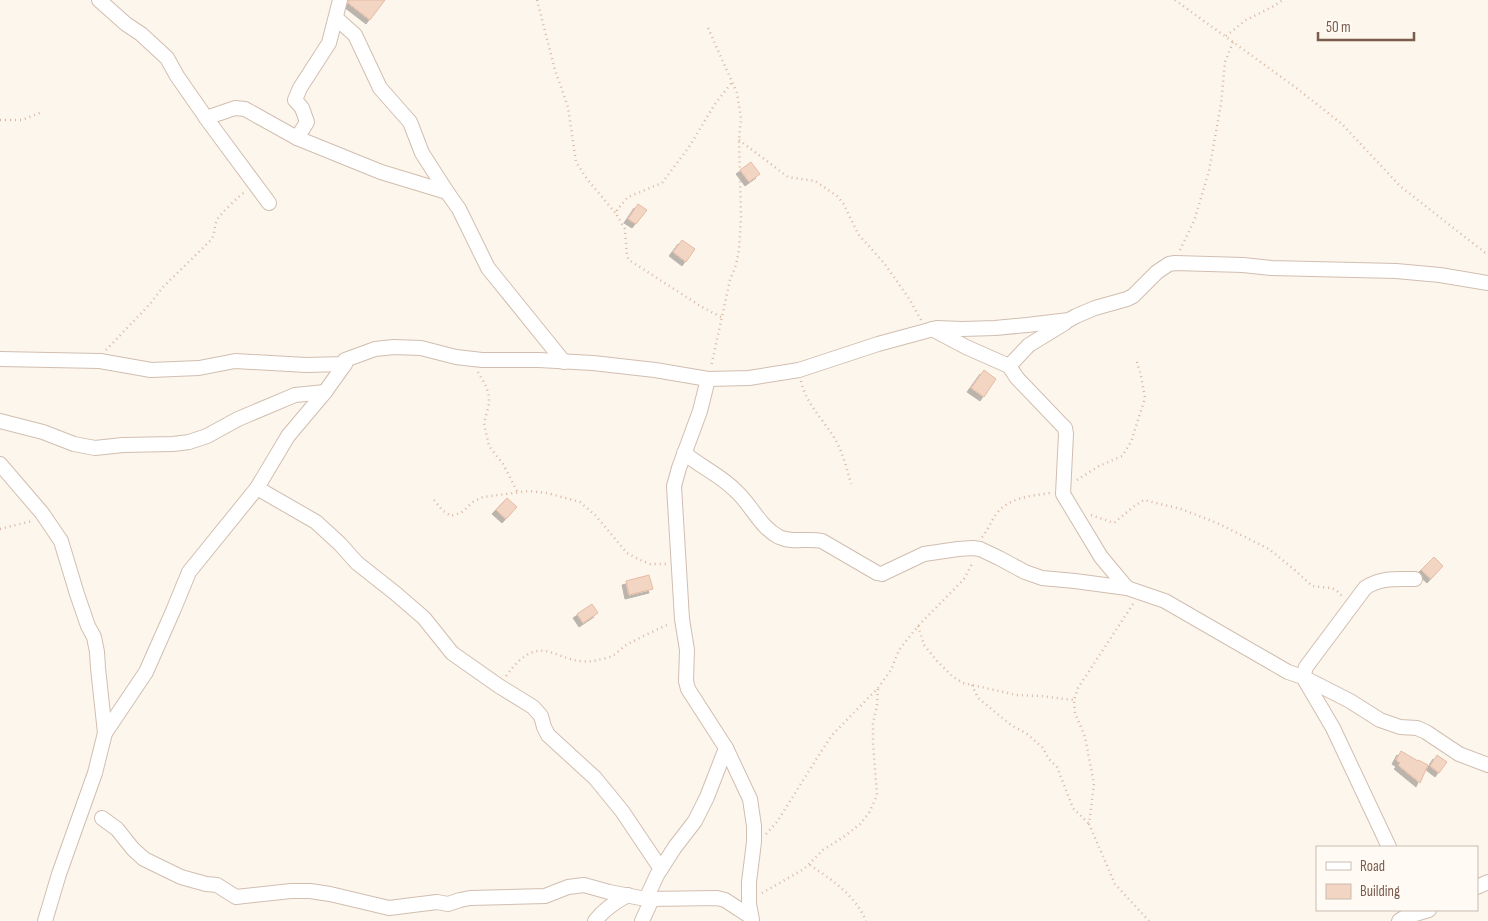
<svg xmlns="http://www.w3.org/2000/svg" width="1488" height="921" font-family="'Sofia Sans Condensed',sans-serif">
<defs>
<filter id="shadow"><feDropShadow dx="-4" dy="4" stdDeviation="0" flood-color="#0004"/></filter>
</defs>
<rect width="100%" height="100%" fill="#fdf6ec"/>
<!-- building -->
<g fill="#f3d5c3" stroke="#e6bba3" filter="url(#shadow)">
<polygon points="349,0 385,0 370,20 348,3"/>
<polygon points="751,162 760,174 749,182 740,170"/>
<polygon points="638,204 647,210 636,224 628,219"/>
<polygon points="682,240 695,249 686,262 673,252"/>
<polygon points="984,370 996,379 984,397 971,388"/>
<polygon points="507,498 517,507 506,519 496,510"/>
<polygon points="1434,557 1443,566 1431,579 1421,570"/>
<polygon points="649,575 653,589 629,595 626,581"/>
<polygon points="592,604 598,613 583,623 577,614"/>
<polygon points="1401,751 1418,761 1418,760 1428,765 1420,783 1398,765 1400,763 1396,760"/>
<polygon points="1437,755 1447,762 1439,773 1430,766"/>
</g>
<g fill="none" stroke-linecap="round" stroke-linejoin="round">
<!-- street casing -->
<g stroke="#d1beb0" stroke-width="16">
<g id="street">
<polyline points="99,0 126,24 141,34 167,58 177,76 209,122 269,203"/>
<polyline points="336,18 355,35 380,88 410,122 422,153 447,192 459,209 488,268 564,362"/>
<polyline points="206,118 235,108 245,109 297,138 381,172 447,192"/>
<polyline points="297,138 307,122 302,108 295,100 300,88 329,43 340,0"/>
<polyline points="932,329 966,347 1009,366 1017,378 1061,424 1065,428 1066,434 1063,494 1101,557 1127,588"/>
<polyline points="0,359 100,361 151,370 199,368 235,361 306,365 345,364 345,360 375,349 394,347 421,348 456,357 482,360 539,360 593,363 655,370 708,379 749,378 799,370 878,344 937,328 962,329 995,328 1027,325 1069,320 1076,316 1095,308 1127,299 1133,296 1157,272 1169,264 1175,263 1243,265 1271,268 1396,271 1440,275 1488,283"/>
<polyline points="1009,366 1029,345 1065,323"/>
<polyline points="708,379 700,411 679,468 674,486 682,619 687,650 686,681 688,689 726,748 750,799 754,826 754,842 749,882 749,904 752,920"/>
<polyline points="0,421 43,432 74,444 95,448 123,445 173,444 189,442 207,436 238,419 295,395 325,392"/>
<path d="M 684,453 C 701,467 722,476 737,492 C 752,506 760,527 779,537 C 792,543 808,538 822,541 L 877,573 L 882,574 L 886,572 L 924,554 L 958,549 L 973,548 L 980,549 L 999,558 L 1025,572 L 1042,578 L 1075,581 L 1127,588 L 1165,601 L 1288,672 L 1303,677 L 1350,701 L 1380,720 L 1400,727 L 1417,728 L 1426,732 L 1459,754 L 1488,765"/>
<polyline points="0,464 42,513 61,541 77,594 88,626 94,637 97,652 98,668 105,733"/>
<polyline points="257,488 316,522 340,544 357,563 395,593 424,618 452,653 499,686 533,707 541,716 544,727 548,735 595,778 622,811 661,869"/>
<polyline points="102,818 117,829 133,849 144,859 181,877 206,884 217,885 236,897 291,891 310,891 330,894 389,908 437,902 448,904 460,900 470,898 545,896 568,887 584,885 609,892 646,899 717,898 725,900 751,917"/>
<path d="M 1389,847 L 1333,728 L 1303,677 L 1306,667 L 1365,588 C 1380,577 1398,579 1415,579"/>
<polyline points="1477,887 1488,882"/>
<polyline points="646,899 657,875 675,847 695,821 707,797 726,748"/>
<polyline points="45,921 59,874 95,773 105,733 146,672 173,611 189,572 257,488 288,436 325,392 345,364"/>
<path d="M 595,921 C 604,909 615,902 628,895"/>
<polyline points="642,921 652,899"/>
<polyline points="1399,921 1405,917 1429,910"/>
</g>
</g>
<!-- path -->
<g stroke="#d9b8a5" stroke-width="2.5" stroke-dasharray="1 4" stroke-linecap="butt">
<polyline points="537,0 555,70 568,107 576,162 587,179 617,215"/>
<polyline points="1175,0 1295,87 1342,124 1400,186 1488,255"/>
<polyline points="708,28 737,93 741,118 739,140 741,217 739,250 736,265 730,280 711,367"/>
<polyline points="1226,36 1246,20 1274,6 1283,0"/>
<polyline points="0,120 22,120 42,112"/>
<polyline points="739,140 788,177 815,181 837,196 843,203 858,234 884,263 910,300 921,320"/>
<polyline points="1180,250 1194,221 1209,171 1221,104 1225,62 1233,42"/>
<polyline points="721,317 702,307 629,260 627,256 625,229 617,215 617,210 628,197 662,183 689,147 715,104 732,82"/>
<path d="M 106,350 L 150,304 L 163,287 L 211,240 C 215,234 214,227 217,220 C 221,213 239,196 246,191"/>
<polyline points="478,372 486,386 489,396 489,404 484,423 489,446 503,464 517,491"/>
<path d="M 801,381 C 806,404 823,419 835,439 C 843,453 847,469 851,484"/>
<polyline points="1077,480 1099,466 1122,456 1131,442 1145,398 1141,376 1136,359"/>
<polyline points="434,500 442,510 451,516 461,513 473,502 483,497 529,491 547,493 580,502 596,516 627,553 638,559 650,564 666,564"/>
<polyline points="1091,515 1114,523 1133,507 1144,500 1181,509 1217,523 1269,549 1296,571 1312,586 1331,588 1336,590 1343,597"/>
<polyline points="0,529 32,521"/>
<path d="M 982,537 C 988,530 991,521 997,513 C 1010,497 1031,496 1050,493"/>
<polyline points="1133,604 1078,688 1074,700 1075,713 1085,737 1094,784 1089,824 1115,884 1149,921"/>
<polyline points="918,626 924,645 937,661 952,676 963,683 1017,695 1040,696 1074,700"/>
<path d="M 506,676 C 544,624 557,670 598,660 C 602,659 608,658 612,656 C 618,653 622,647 628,644 C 641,637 656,630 669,624"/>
<polyline points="972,685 978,698 1011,725 1027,734 1043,748 1048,758 1057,767 1073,808 1089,824"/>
<polyline points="766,834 777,822 817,758 832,735 878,688 891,670 899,650 918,626 964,579 973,562"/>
<path d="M 810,865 C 832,880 855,895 866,921"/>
<polyline points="762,893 804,869 823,850 845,836 860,824 869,813 877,795 873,743 873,722 877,706 878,688"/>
</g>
<!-- street -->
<use href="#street" stroke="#fff" stroke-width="14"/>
</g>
<!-- legend -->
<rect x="1316" y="846" width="162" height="65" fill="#fffaf3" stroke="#cabbb1"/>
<rect x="1326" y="862" width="25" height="8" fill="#ffffff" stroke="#cabbb1"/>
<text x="1360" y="871" font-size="15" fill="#7a5c4d">Road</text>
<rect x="1326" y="884" width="25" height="15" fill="#f3d5c3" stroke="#cabbb1"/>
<text x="1360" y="896" font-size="15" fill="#7a5c4d">Building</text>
<!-- scale -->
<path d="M1318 32v8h96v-8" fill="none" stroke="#7a5c4d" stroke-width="2.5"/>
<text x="1326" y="32" font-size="15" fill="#7a5c4d" stroke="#fffaf3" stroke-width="4" paint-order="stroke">50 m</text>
</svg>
